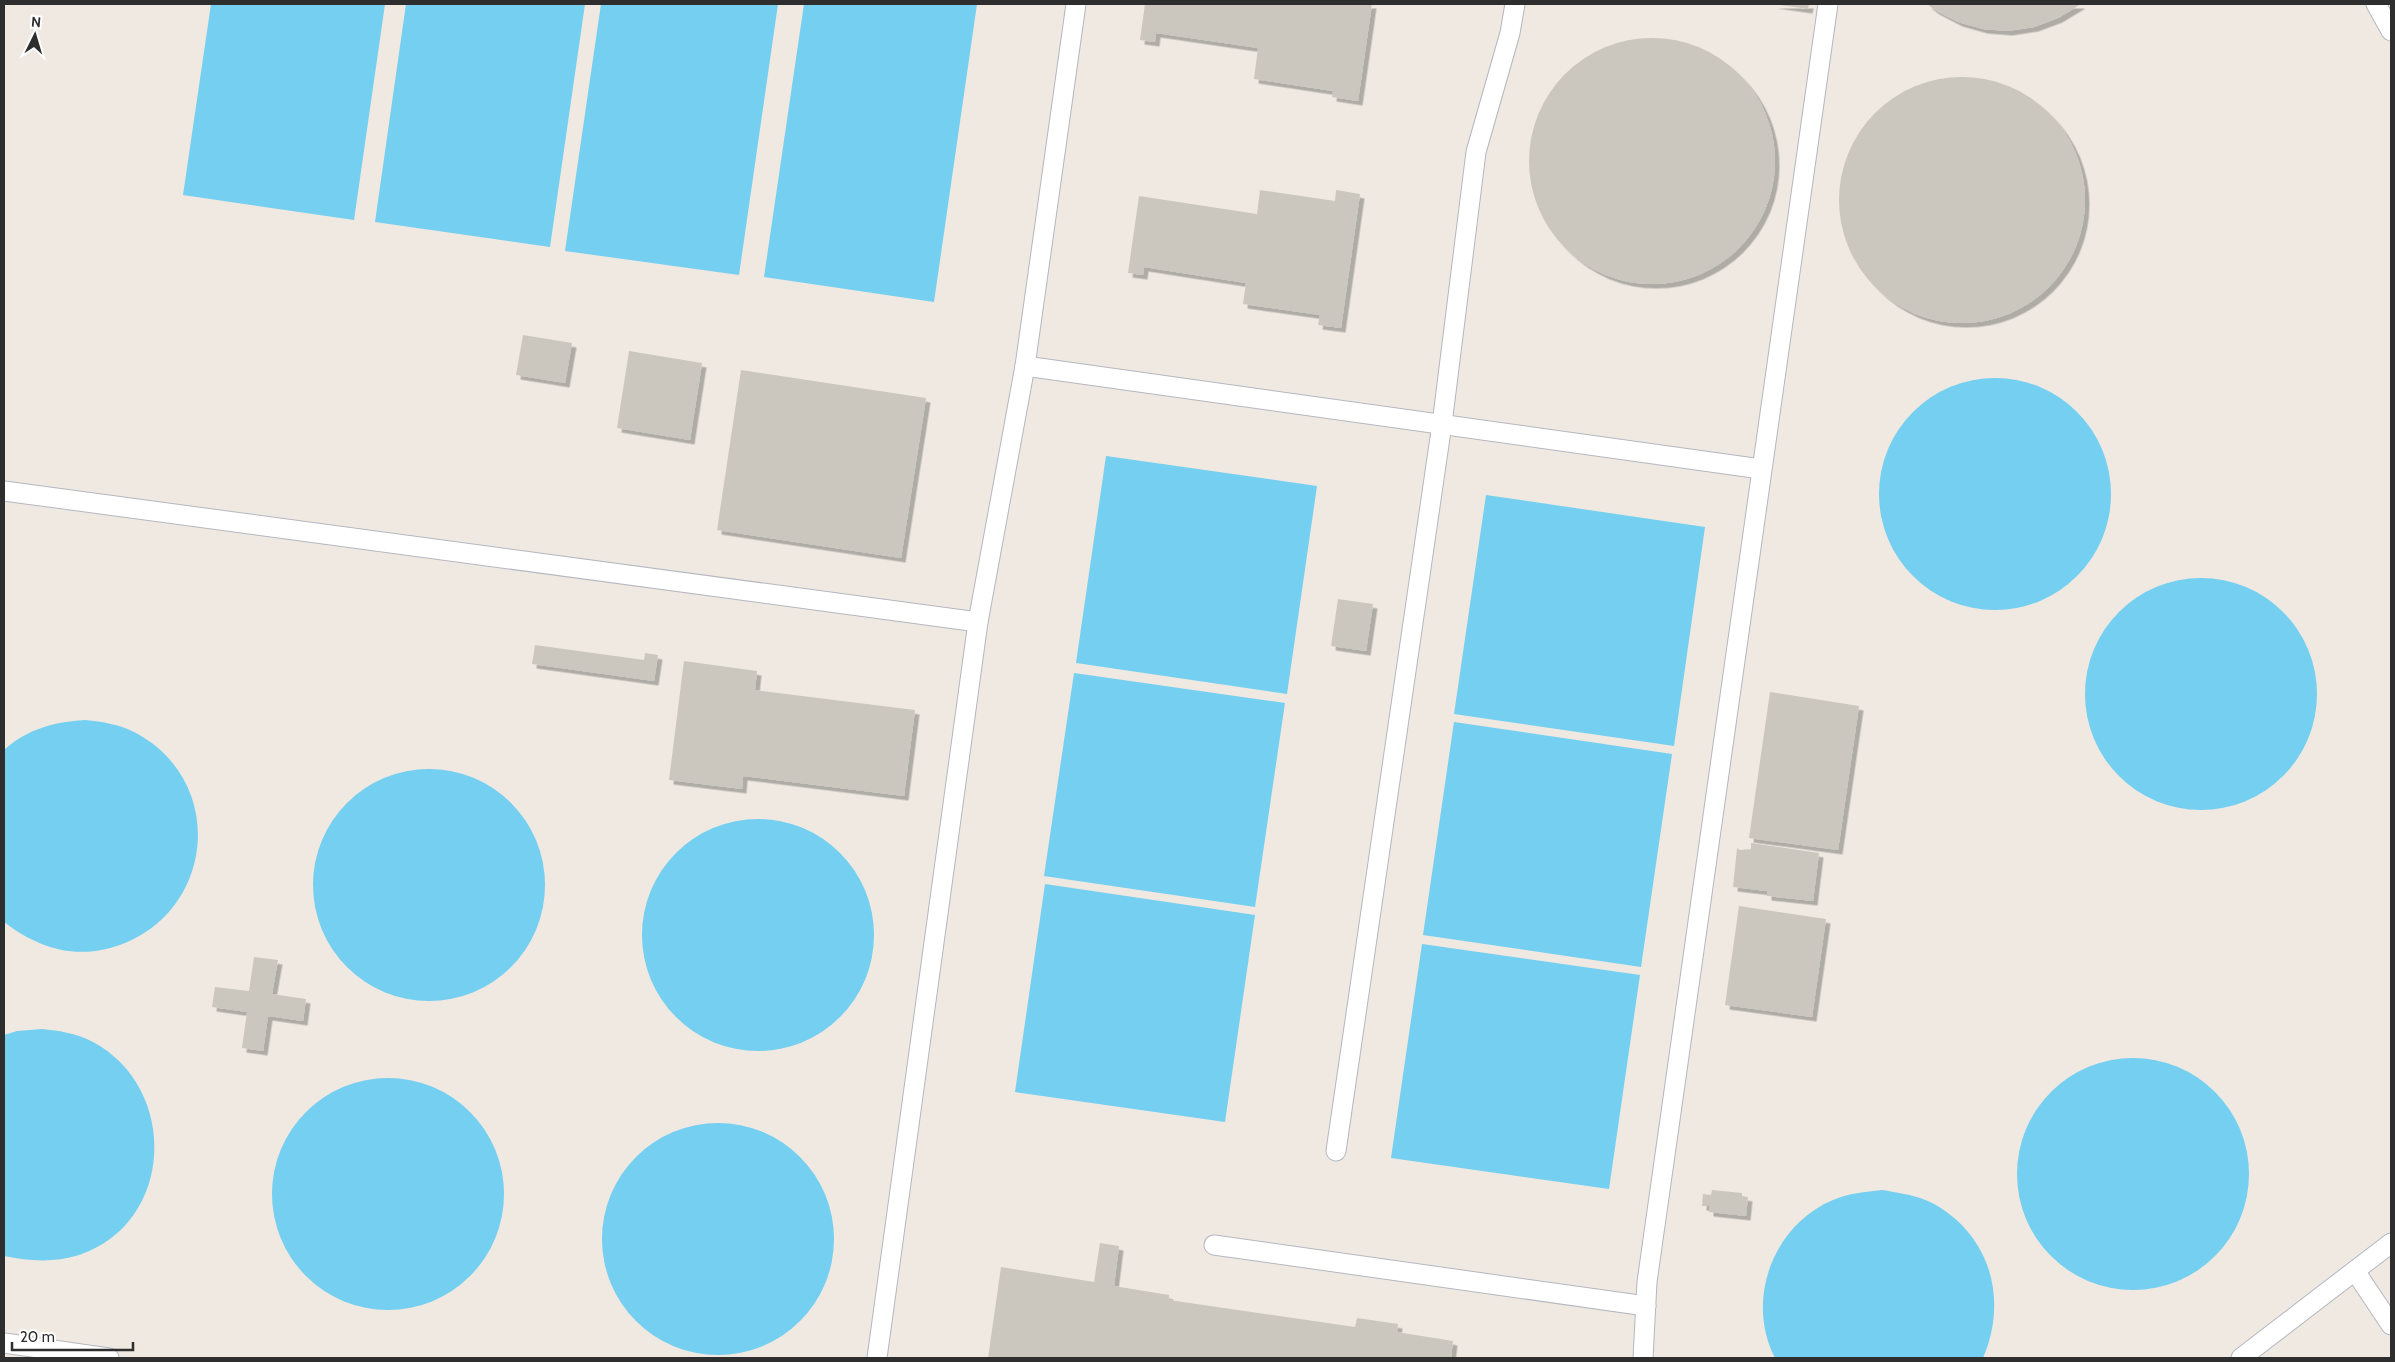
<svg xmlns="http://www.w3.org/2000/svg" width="2395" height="1362" font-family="Cabin,sans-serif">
<defs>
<filter id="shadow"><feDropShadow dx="4.5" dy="4.5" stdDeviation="0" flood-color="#0004"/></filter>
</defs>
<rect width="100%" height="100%" fill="#efe9e1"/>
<!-- water -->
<g fill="#75cff0">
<polygon points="211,4 385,4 354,220 183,195"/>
<polygon points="406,4 585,4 550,247 375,222"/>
<polygon points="601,4 778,4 739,275 565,251"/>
<polygon points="804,4 977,4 934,302 764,277"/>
<circle cx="1995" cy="494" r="116"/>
<polygon points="1106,456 1317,486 1287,694 1076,663"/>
<polygon points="1486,495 1705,527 1674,746 1454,714"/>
<circle cx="2201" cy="694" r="116"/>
<polygon points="1074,673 1285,703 1255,907 1044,876"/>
<path d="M 85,720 C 102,722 120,724 136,733 C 232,785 212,924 106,949 C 68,958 34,945 4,922 L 4,750 C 27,729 54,722 85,720 Z"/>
<polygon points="1454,722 1672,754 1641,967 1423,935"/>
<circle cx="429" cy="885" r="116"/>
<circle cx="758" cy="935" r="116"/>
<polygon points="1045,884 1255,915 1225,1122 1015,1092"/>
<polygon points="1422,944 1640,975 1609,1189 1391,1158"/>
<path d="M 42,1029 C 59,1031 77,1033 93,1042 C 179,1088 175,1223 79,1255 C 53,1263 29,1261 4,1256 L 4,1035 L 17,1031 Z"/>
<circle cx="2133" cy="1174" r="116"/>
<circle cx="388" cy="1194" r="116"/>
<circle cx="718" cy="1239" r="116"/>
<path d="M 1882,1190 C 1899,1193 1918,1195 1934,1204 C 1991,1236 2008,1300 1983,1358 L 1775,1358 C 1745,1300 1773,1225 1833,1200 C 1849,1193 1865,1192 1882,1190 Z"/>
</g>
<!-- building -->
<g fill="#cbc7bf" filter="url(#shadow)">
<polygon points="1145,4 1372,4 1358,101 1332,97 1333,91 1254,79 1258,48 1156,33 1155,42 1140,40"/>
<polygon points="1773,4 1809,4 1808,9"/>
<polygon points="1927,4 2081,4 2058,18 2034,27 2008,31 1983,29 1958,22 1935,10"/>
<circle cx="1652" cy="161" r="123"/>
<circle cx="1962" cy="200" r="123"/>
<polygon points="1260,190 1335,201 1336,190 1360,194 1341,328 1318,325 1320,315 1243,304 1246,283 1144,267 1143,275 1128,273 1139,196 1257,214"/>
<polygon points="523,335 572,343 565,383 516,375"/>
<polygon points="629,351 702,363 690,440 617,428"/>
<polygon points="741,370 926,398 901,558 717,530"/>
<polygon points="1338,599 1373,604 1366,651 1331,646"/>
<polygon points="535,645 644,660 645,653 658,655 654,681 532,664"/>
<polygon points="684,661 757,671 755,690 915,710 904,796 743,776 742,789 669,780"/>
<polygon points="1770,692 1859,706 1838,850 1749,838"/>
<polygon points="1751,843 1819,853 1813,901 1767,896 1767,891 1733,887 1737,848 1740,850 1751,849"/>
<polygon points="1739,906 1826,919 1812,1017 1725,1005"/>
<polygon points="254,957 278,960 272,994 306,999 303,1021 268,1016 263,1051 242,1048 247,1012 212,1007 215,987 249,991"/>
<polygon points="1712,1190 1742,1193 1742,1196 1748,1197 1746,1216 1709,1212 1709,1206 1702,1206 1703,1194 1711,1195"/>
<polygon points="1100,1243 1119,1246 1114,1286 1169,1295 1169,1300 1355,1327 1357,1318 1398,1324 1397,1332 1453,1341 1451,1358 988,1358 1001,1267 1094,1282"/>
</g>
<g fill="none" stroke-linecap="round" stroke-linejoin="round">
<!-- service casing -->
<g stroke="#b4b7c1" stroke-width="21">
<g id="service">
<polyline points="2376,4 2391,31"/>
<polyline points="1025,366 1761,469"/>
<polyline points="4,491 978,622"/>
<polyline points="1336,1151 1442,424 1476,152 1510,33 1515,4"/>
<polyline points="1214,1245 1646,1306"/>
<polyline points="2355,1271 2391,1325"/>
<polyline points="4,1343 109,1358"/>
<polyline points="877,1358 978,622 1025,366 1076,4"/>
<polyline points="1643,1358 1647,1282 1828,4"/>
<polyline points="2241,1358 2391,1243"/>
</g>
</g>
<!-- service -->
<use href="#service" stroke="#fff" stroke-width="19"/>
</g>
<!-- border -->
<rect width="2395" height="1362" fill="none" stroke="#2e2e2e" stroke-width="10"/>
<!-- north arrow -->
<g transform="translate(35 35) rotate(5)" stroke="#ffffff" stroke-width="4" paint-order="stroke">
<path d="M0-4L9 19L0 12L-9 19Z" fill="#2e2e2e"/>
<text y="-8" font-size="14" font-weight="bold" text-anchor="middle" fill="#2e2e2e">N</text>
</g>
<!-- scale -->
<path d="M12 1342v8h121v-8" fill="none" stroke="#2e2e2e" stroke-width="2.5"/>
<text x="20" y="1342" font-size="15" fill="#2e2e2e" stroke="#ffffff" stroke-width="4" paint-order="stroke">20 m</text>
</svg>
